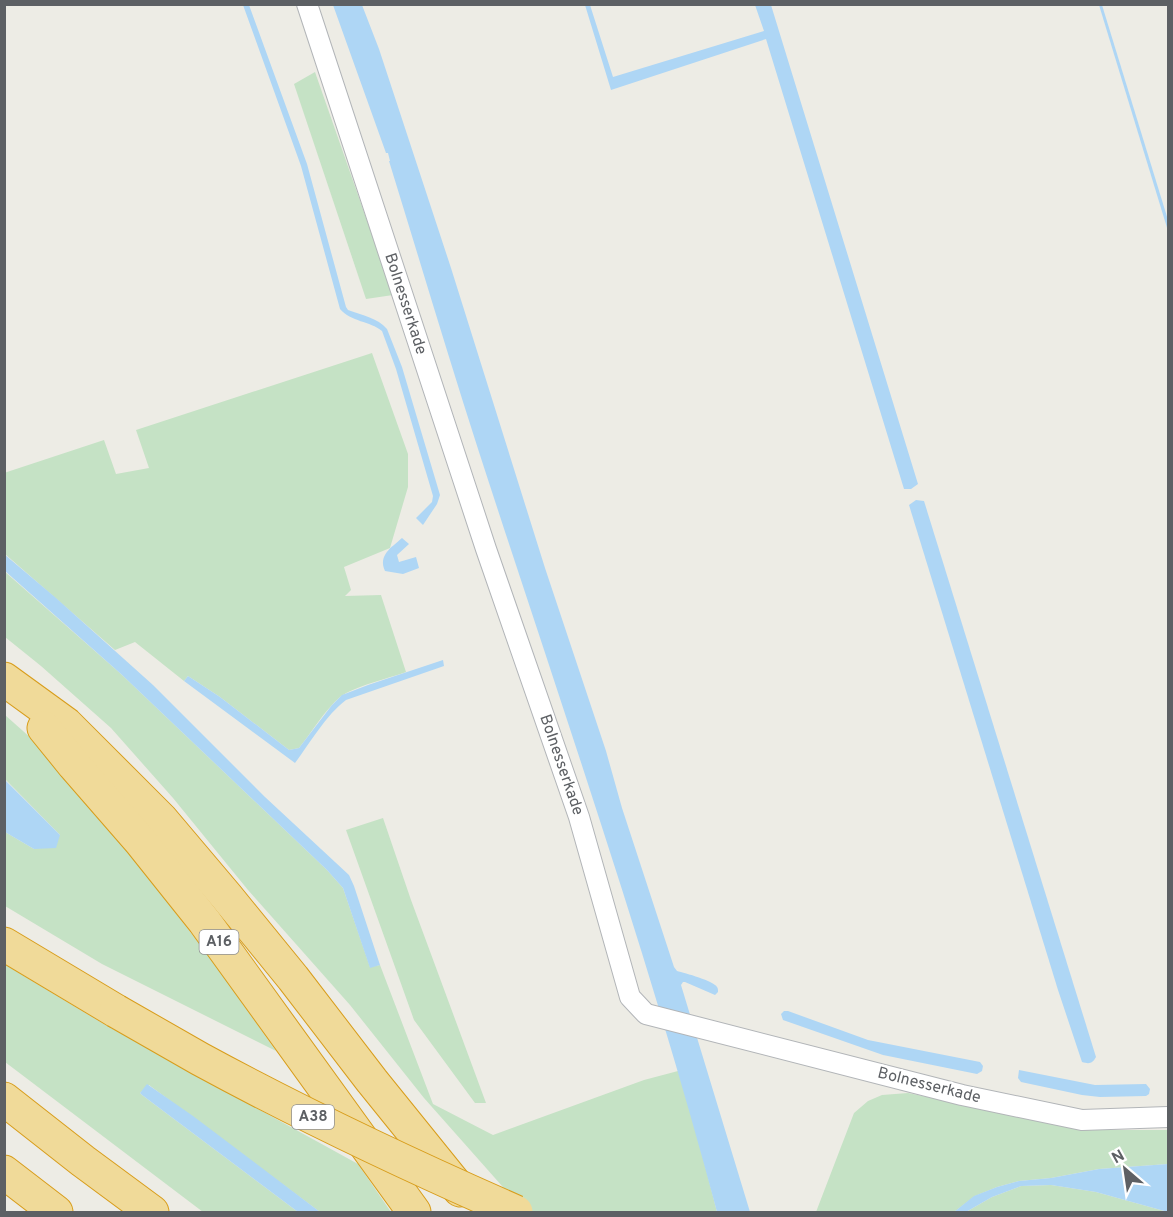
<svg xmlns="http://www.w3.org/2000/svg" width="1173" height="1217" font-family="Overpass,sans-serif">
<rect width="100%" height="100%" fill="#edece5"/>
<!-- green -->
<g fill="#c5e2c5">
<polygon points="315,72 393,295 366,299 294,84"/>
<path d="M 372,353 L 408,454 L 408,487 L 390,548 L 344,567 L 351,590 L 345,596 L 381,595 L 406,672 C 389,678 353,687 340,697 C 324,711 312,732 299,748 L 289,750 L 220,697 L 188,676 L 184,681 L 135,642 L 115,650 L 5,554 L 4,473 L 104,440 L 116,474 L 149,468 L 136,430 Z"/>
<polygon points="4,571 121,674 327,870 343,888 370,967 380,965 433,1104 493,1135 644,1080 678,1071 692,1115 717,1212 525,1212 424,1098 350,1005 248,890 173,798 111,728 41,666 5,637"/>
<polygon points="5,715 68,771 124,846 208,955 276,1051 102,964 5,906 5,832 34,849 60,835 5,779"/>
<polygon points="383,818 411,900 486,1103 475,1103 414,1020 346,830"/>
<polygon points="4,964 102,1023 358,1164 391,1212 320,1212 149,1085 140,1093 142,1095 298,1212 203,1212 5,1062"/>
<polygon points="908,1093 1032,1119 1092,1130 1168,1130 1168,1164 1099,1169 1051,1178 1019,1181 997,1187 975,1196 954,1212 816,1212 854,1113 868,1101 882,1095"/>
<polygon points="1051,1185 1096,1192 1168,1212 966,1212 992,1197 1021,1186"/>
</g>
<!-- water -->
<g fill="#aed6f5">
<path d="M 243,5 L 249,5 L 307,164 L 346,307 L 348,310 C 361,315 378,318 387,329 L 402,367 L 440,495 L 437,504 L 423,525 L 416,518 L 432,502 L 433,496 L 396,369 L 382,331 C 370,321 351,322 340,309 L 301,166 Z"/>
<path d="M 333,5 L 362,5 L 379,49 L 451,268 L 545,568 L 606,751 L 622,808 L 674,967 L 677,971 C 685,973 714,981 717,987 C 718,988 718,990 718,992 L 715,995 L 685,982 L 683,982 L 681,985 L 750,1212 L 717,1212 C 649,956 561,705 479,452 C 448,356 419,258 389,161 L 390,161 L 388,153 L 386,153 Z"/>
<polygon points="585,5 590,5 613,77 764,31 755,5 771,5 918,484 911,489 904,489 766,39 611,90"/>
<polygon points="1099,5 1102,5 1168,220 1168,231"/>
<path d="M 916,500 L 924,501 L 1096,1057 C 1092,1064 1089,1064 1082,1062 L 1058,990 L 909,505 Z"/>
<path d="M 402,538 L 409,544 L 397,555 L 399,562 L 416,557 L 419,568 L 403,574 L 385,571 C 378,555 391,548 402,538 Z"/>
<polygon points="4,554 56,598 153,685 265,797 349,875 354,886 380,965 370,968 343,888 327,870 121,674 5,571"/>
<path d="M 443,660 L 444,666 L 346,700 C 326,715 310,743 295,763 L 184,681 L 188,676 L 220,697 L 289,750 L 299,748 L 332,705 L 342,695 L 368,685 Z"/>
<polygon points="4,779 60,835 56,848 34,849 5,832"/>
<polygon points="784,1011 788,1011 868,1040 980,1062 983,1066 982,1071 977,1074 883,1055 783,1020 781,1014"/>
<polygon points="1019,1070 1095,1085 1146,1084 1150,1089 1149,1094 1146,1096 1100,1097 1082,1095 1021,1082 1018,1078"/>
<polygon points="147,1084 193,1116 320,1212 298,1212 142,1095 140,1093"/>
<polygon points="1168,1164 1168,1212 1096,1192 1051,1185 1021,1186 992,1197 966,1212 954,1212 974,1196 997,1187 1019,1181 1051,1178 1099,1169"/>
</g>
<g fill="none" stroke-linecap="round" stroke-linejoin="round">
<!-- street casing -->
<g stroke="#b2b5b8" stroke-width="22">
<polyline id="street" points="307,4 486,549 579,817 630,997 646,1014 962,1095 1082,1120 1168,1117"/>
</g>
<!-- highway casing -->
<g stroke="#d89d1b" stroke-width="35">
<g id="highway">
<polyline points="4,679 66,724 161,819 227,897 293,978 372,1081 460,1190"/>
<polyline points="44,728 74,765 141,842 204,921 414,1212"/>
<polyline points="4,944 116,1011"/>
<polyline points="4,1099 83,1161 152,1212"/>
<polyline points="4,1172 56,1212"/>
</g>
</g>
<!-- street -->
<use href="#street" stroke="#fff" stroke-width="20"/>
<!-- highway -->
<use href="#highway" stroke="#f0da99" stroke-width="33"/>
<!-- highway-bridge casing -->
<g stroke="#d89d1b" stroke-width="35" stroke-linecap="butt">
<path id="highway-bridge" d="M 116,1011 C 144,1027 172,1043 200,1059 C 303,1115 409,1165 516,1212"/>
</g>
<!-- highway-bridge -->
<use href="#highway-bridge" stroke="#f0da99" stroke-width="33"/>
</g>
<g text-anchor="middle" dominant-baseline="central" stroke-width="4.5" stroke-linejoin="round" paint-order="stroke">
<!-- shield labels -->
<g fill="#fff" stroke="#8e9092" stroke-width="1.5">
<rect x="199.5" y="930" width="39" height="24" rx="4.5"/>
<rect x="292" y="1105" width="42" height="24" rx="4.5"/>
</g>
<g font-size="15" font-weight="bold" fill="#5d6064">
<text x="219" y="942">A16</text>
<text x="313" y="1117">A38</text>
</g>
<!-- street labels -->
<g font-size="16" fill="#5d6064" stroke="#fff">
<text transform="translate(405 304) rotate(72)">Bolnesserkade</text>
<text transform="translate(561 765) rotate(71)">Bolnesserkade</text>
<text transform="translate(929 1086) rotate(14)">Bolnesserkade</text>
</g>
</g>
<!-- border -->
<rect width="1173" height="1217" fill="none" stroke="#5d6064" stroke-width="12"/>
<!-- north arrow -->
<g transform="translate(1125 1169) rotate(331)" stroke="#ffffff" stroke-width="4.5" paint-order="stroke">
<path d="M0-4.5L10 22L0 15L-10 22Z" fill="#5d6064"/>
<text y="-9" font-size="16" font-weight="bold" text-anchor="middle" fill="#5d6064">N</text>
</g>
</svg>
